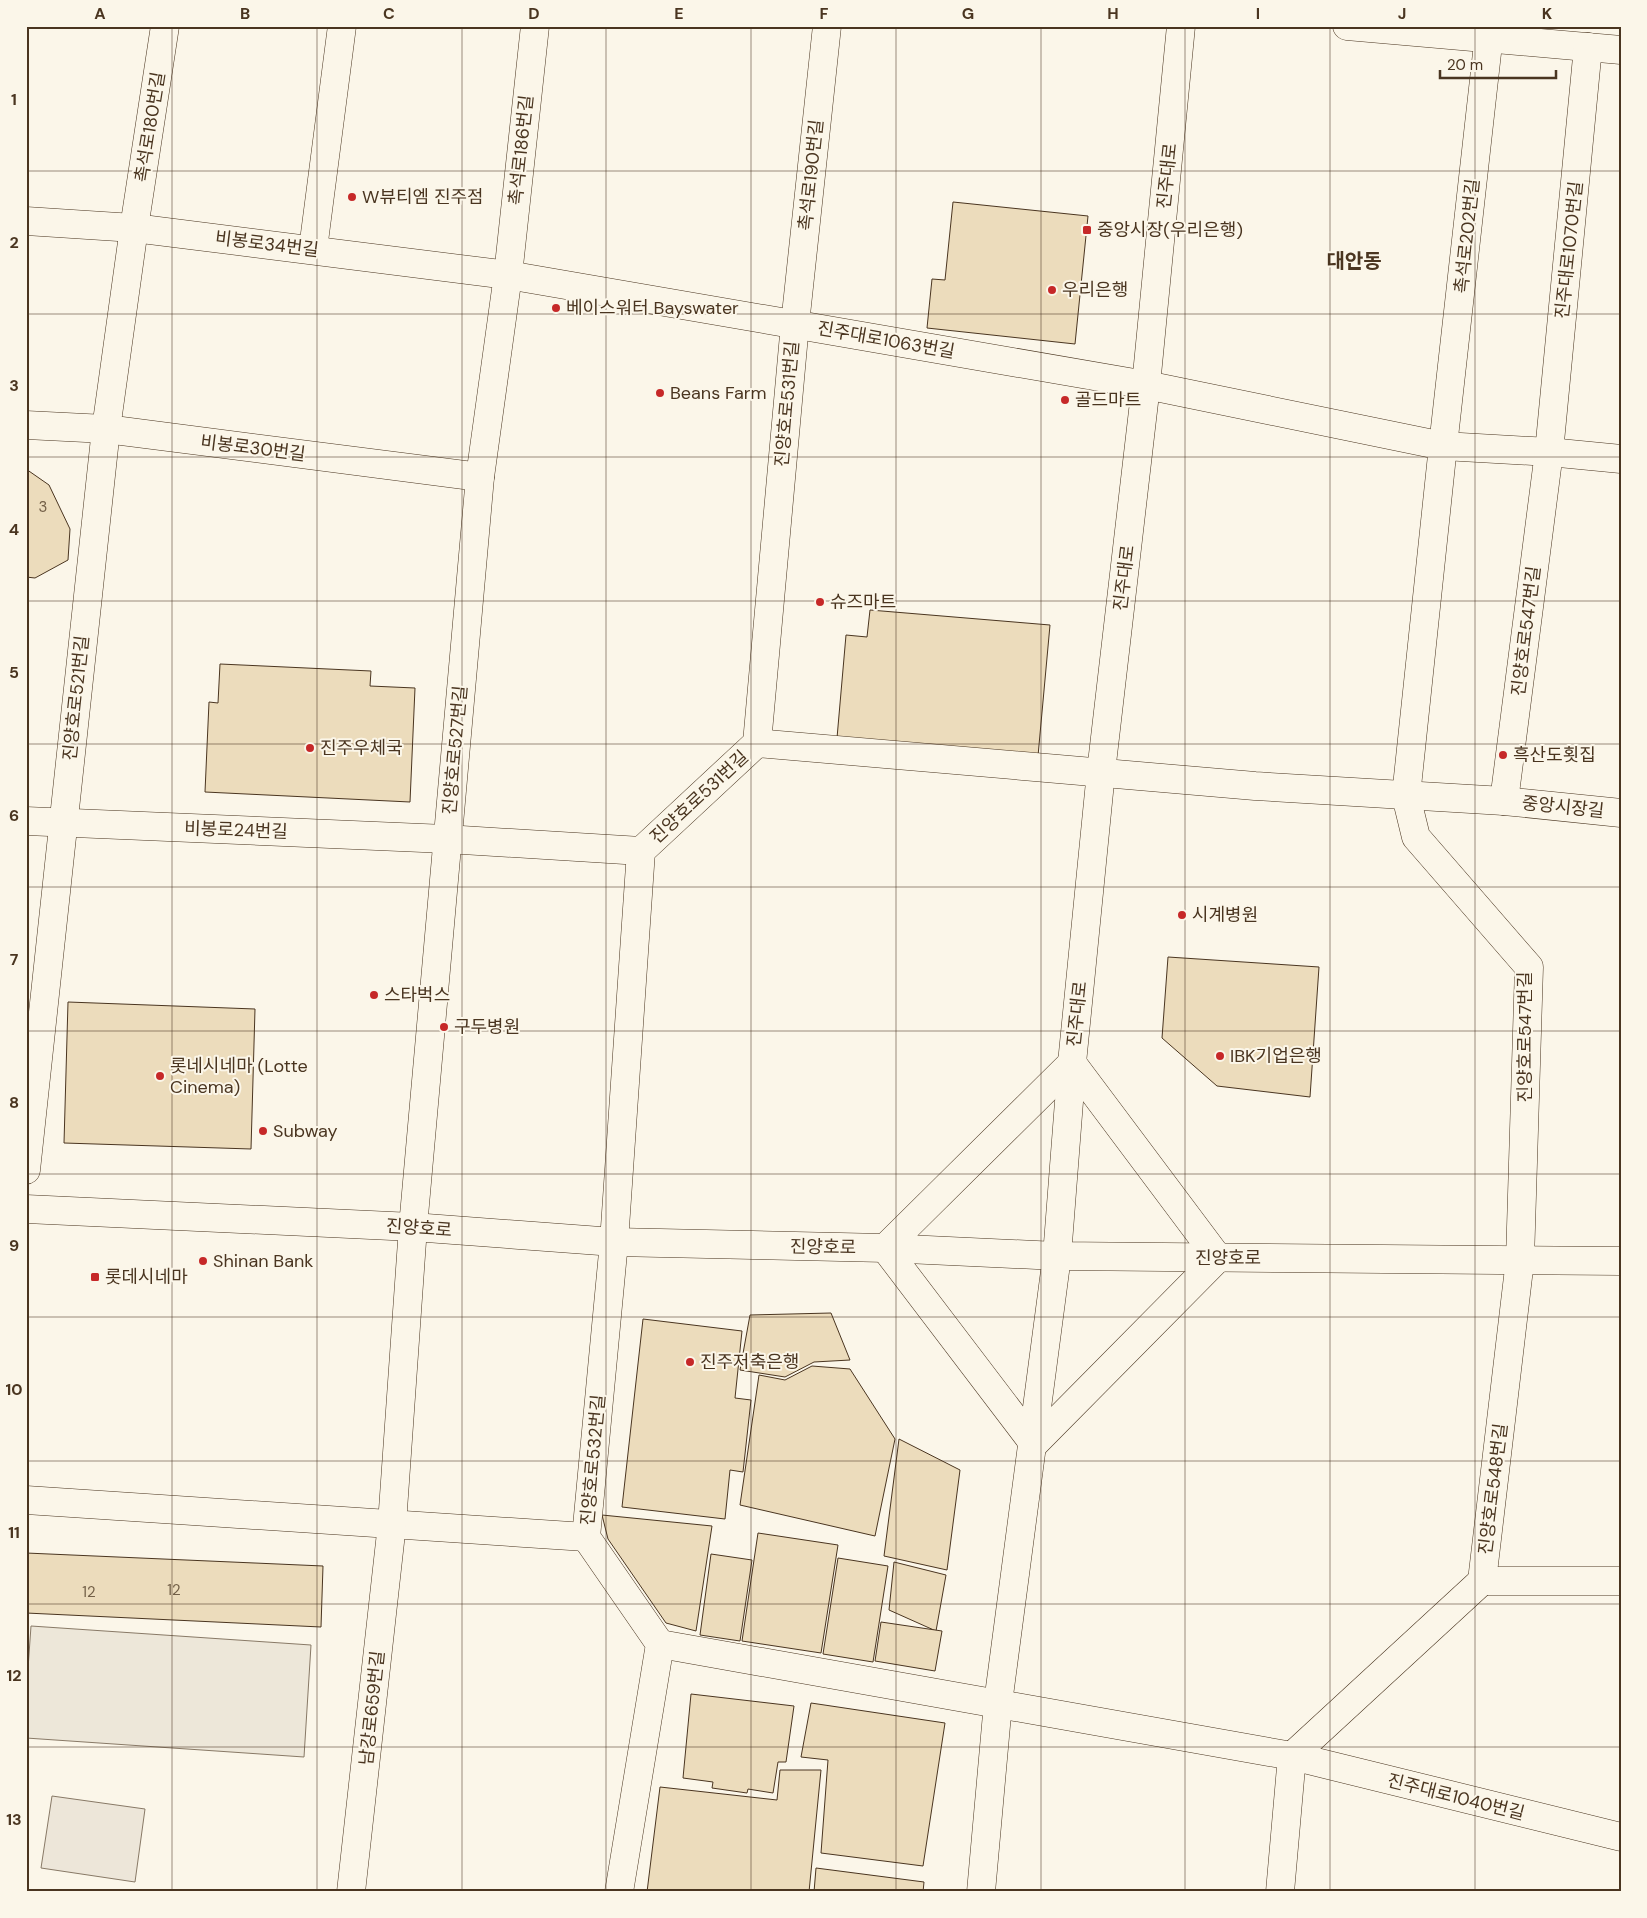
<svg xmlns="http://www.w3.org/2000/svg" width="1647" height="1918" font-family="'DM Sans','Noto Sans KR',sans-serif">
<rect width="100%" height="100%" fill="#fbf6e9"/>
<!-- green -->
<polygon fill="#ede6d9" stroke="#887966" points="52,1796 145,1809 135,1882 41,1868"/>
<!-- parking -->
<polygon fill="#ede7d9" stroke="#887966" points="31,1626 311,1645 304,1757 26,1738 26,1697"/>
<!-- building -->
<g fill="#ecdcbc" stroke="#4a3520">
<polygon points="953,202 1088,216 1075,344 927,328 932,279 945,280"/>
<polygon points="26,469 49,485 70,529 68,560 35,578 26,577"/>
<polygon points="870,610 1050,625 1038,756 837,738 846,635 867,637"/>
<polygon points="220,664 371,671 370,686 415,688 410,802 205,792 209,702 218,703"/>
<polygon points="1168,957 1319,967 1310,1097 1217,1086 1162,1038"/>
<polygon points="68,1002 255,1009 251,1149 64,1143"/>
<polygon points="831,1313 850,1360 814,1362 785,1377 740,1370 750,1315"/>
<polygon points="643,1319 742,1331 735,1398 751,1400 743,1472 730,1470 725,1519 622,1507"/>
<polygon points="812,1366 850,1369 895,1439 875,1536 740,1505 759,1375 785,1380"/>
<polygon points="899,1439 960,1470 947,1570 884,1556"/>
<polygon points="602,1515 712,1526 696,1631 666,1623 608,1539"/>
<polygon points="758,1533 838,1545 821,1653 742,1641"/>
<polygon points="26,1553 323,1566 321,1627 26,1613"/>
<polygon points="711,1554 752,1560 740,1641 700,1635"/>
<polygon points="838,1558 888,1566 873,1662 823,1654"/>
<polygon points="894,1562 946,1575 936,1631 889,1610"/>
<polygon points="881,1622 942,1631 935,1671 875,1661"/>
<polygon points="691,1694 794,1706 786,1762 778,1762 773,1793 748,1789 747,1793 712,1788 713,1782 683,1778"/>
<polygon points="811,1703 945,1723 923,1866 821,1853 828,1760 801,1757"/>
<polygon points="780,1770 821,1770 809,1892 647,1892 660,1787 777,1800"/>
<polygon points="816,1868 924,1882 923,1892 814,1892"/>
</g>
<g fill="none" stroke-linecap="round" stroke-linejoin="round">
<!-- minor casing -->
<g stroke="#4a3520" stroke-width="29">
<g id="minor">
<polyline points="1347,26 1621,50"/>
<polyline points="26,221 134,228 508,275 1146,385 1443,446 1549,452 1621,459"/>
<polyline points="313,249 342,26"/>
<polyline points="26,425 106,429 480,477"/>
<polyline points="757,743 1255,786 1504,801 1621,813"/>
<polyline points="1504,801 1549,452 1588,47"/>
<polyline points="26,821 446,839 641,851"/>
<polygon points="1072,1063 1218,1258 1034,1444 885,1248"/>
<polyline points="26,1170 106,429 134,228 165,26"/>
<polyline points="26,1209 413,1227 614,1242 885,1248 1057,1256 1621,1261"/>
<polyline points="26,1500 586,1537"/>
<polyline points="1482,1581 1520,1260 1529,967 1416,837 1406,796 1443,446 1490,26"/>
<polyline points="1482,1581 1621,1581"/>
<polyline points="660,1644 1292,1756 1621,1837"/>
<polyline points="1292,1756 1482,1581"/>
<polyline points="351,1892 392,1524 413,1227 480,477 508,275 535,26"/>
<polyline points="619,1892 660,1644 586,1537 614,1242 641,851 757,743 795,324 827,26"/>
<polyline points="981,1892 998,1703 1057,1256 1072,1063 1101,772 1146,385 1181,26"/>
<polyline points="1280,1892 1292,1756"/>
</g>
</g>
<!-- minor -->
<use href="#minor" stroke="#fbf6e9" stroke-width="28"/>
</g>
<!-- grid -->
<path fill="none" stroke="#4a3520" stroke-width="1" stroke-opacity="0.55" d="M 172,26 L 172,1892M 317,26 L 317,1892M 462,26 L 462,1892M 606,26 L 606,1892M 751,26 L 751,1892M 896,26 L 896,1892M 1041,26 L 1041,1892M 1185,26 L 1185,1892M 1330,26 L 1330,1892M 1475,26 L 1475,1892M 26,171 L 1621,171M 26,314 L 1621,314M 26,457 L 1621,457M 26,601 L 1621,601M 26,744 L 1621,744M 26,887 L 1621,887M 26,1031 L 1621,1031M 26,1174 L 1621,1174M 26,1317 L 1621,1317M 26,1461 L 1621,1461M 26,1604 L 1621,1604M 26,1747 L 1621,1747"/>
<!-- markers -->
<g fill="#c62828" stroke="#fbf6e9" stroke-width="2">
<circle cx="352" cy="197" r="5"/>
<rect x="1082" y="225" width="10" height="10" rx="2.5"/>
<circle cx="1052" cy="290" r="5"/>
<circle cx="556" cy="308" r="5"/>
<circle cx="660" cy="393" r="5"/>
<circle cx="1065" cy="400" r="5"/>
<circle cx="820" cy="602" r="5"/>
<circle cx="310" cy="748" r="5"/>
<circle cx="1503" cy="755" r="5"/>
<circle cx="1182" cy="915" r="5"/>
<circle cx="374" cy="995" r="5"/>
<circle cx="444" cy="1027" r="5"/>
<circle cx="1220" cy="1056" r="5"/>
<circle cx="160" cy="1076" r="5"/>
<circle cx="263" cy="1131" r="5"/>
<circle cx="203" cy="1261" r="5"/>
<rect x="90" y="1272" width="10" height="10" rx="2.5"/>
<circle cx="690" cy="1362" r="5"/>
</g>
<g text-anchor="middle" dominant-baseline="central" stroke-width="4" stroke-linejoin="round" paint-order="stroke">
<!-- number labels -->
<g font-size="15" fill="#725f47">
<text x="43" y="507">3</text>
<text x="174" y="1590">12</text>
<text x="89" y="1592">12</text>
</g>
<!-- street labels -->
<g font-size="18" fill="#4a3520" stroke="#fbf6e9">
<text transform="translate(150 127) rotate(-81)">촉석로180번길</text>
<text transform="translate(521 150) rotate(-84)">촉석로186번길</text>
<text transform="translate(811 175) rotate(-84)">촉석로190번길</text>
<text transform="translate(1167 176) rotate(-84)">진주대로</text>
<text transform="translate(1467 236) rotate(-84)">촉석로202번길</text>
<text transform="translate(267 244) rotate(7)">비봉로34번길</text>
<text transform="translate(1569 250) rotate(-84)">진주대로1070번길</text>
<text transform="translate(886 340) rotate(10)">진주대로1063번길</text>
<text transform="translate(787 404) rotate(-85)">진양호로531번길</text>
<text transform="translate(253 448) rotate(7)">비봉로30번길</text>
<text transform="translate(1124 578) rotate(-83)">진주대로</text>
<text transform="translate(1526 631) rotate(-83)">진양호로547번길</text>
<text transform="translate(76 698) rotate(-84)">진양호로521번길</text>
<text transform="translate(455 750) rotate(-85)">진양호로527번길</text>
<text transform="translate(699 797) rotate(-43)">진양호로531번길</text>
<text transform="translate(1563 807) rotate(6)">중앙시장길</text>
<text transform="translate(236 830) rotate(2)">비봉로24번길</text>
<text transform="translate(1077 1014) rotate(-84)">진주대로</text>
<text transform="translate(1525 1037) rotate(-90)">진양호로547번길</text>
<text transform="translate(419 1228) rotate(4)">진양호로</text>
<text transform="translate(823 1247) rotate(1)">진양호로</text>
<text x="1228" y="1258">진양호로</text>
<text transform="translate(593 1460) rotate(-85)">진양호로532번길</text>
<text transform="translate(1493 1489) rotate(-83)">진양호로548번길</text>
<text transform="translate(372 1708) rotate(-84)">남강로659번길</text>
<text transform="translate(1456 1797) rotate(14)">진주대로1040번길</text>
</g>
<!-- poi labels -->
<g font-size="18" fill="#4a3520" stroke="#fbf6e9" text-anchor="start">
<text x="362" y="197">W뷰티엠 진주점</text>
<text x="1097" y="230">중앙시장(우리은행)</text>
<text x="1062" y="290">우리은행</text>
<text x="566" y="308">베이스워터 Bayswater</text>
<text x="670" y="393">Beans Farm</text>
<text x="1075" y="400">골드마트</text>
<text x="830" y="602">슈즈마트</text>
<text x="320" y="748">진주우체국</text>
<text x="1513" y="755">흑산도횟집</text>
<text x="1192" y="915">시계병원</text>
<text x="384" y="995">스타벅스</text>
<text x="454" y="1027">구두병원</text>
<text x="1230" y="1056">IBK기업은행</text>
<text x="170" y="1066">롯네시네마 (Lotte<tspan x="170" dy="21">Cinema)</tspan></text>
<text x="273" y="1131">Subway</text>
<text x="213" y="1261">Shinan Bank</text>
<text x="105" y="1277">롯데시네마</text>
<text x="700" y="1362">진주저축은행</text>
</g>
<!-- quarter labels -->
<g font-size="20" font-weight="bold" fill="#4a3520" stroke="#fbf6e9">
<text x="1354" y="261">대안동</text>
</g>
</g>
<!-- border -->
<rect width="1647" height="1918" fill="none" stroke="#fbf6e9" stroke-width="55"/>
<!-- scale -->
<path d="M1440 70v8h116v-8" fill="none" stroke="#4a3520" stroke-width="2.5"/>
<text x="1447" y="70" font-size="15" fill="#4a3520" stroke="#fbf6e9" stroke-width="4" paint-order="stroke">20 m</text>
<rect x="28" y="28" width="1592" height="1862" fill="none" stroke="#4a3520" stroke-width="2"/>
<g font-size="16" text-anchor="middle" font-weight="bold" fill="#4a3520">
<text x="100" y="19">A</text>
<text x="245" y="19">B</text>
<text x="389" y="19">C</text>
<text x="534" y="19">D</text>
<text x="679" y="19">E</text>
<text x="824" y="19">F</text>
<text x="968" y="19">G</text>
<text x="1113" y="19">H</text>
<text x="1258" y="19">I</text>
<text x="1402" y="19">J</text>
<text x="1547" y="19">K</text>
<text x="14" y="105">1</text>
<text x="14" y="248">2</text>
<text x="14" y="391">3</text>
<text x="14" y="535">4</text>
<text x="14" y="678">5</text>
<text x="14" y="821">6</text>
<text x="14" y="965">7</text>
<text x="14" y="1108">8</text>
<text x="14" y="1251">9</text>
<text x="14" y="1395">10</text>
<text x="14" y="1538">11</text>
<text x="14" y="1681">12</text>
<text x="14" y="1825">13</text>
</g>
</svg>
